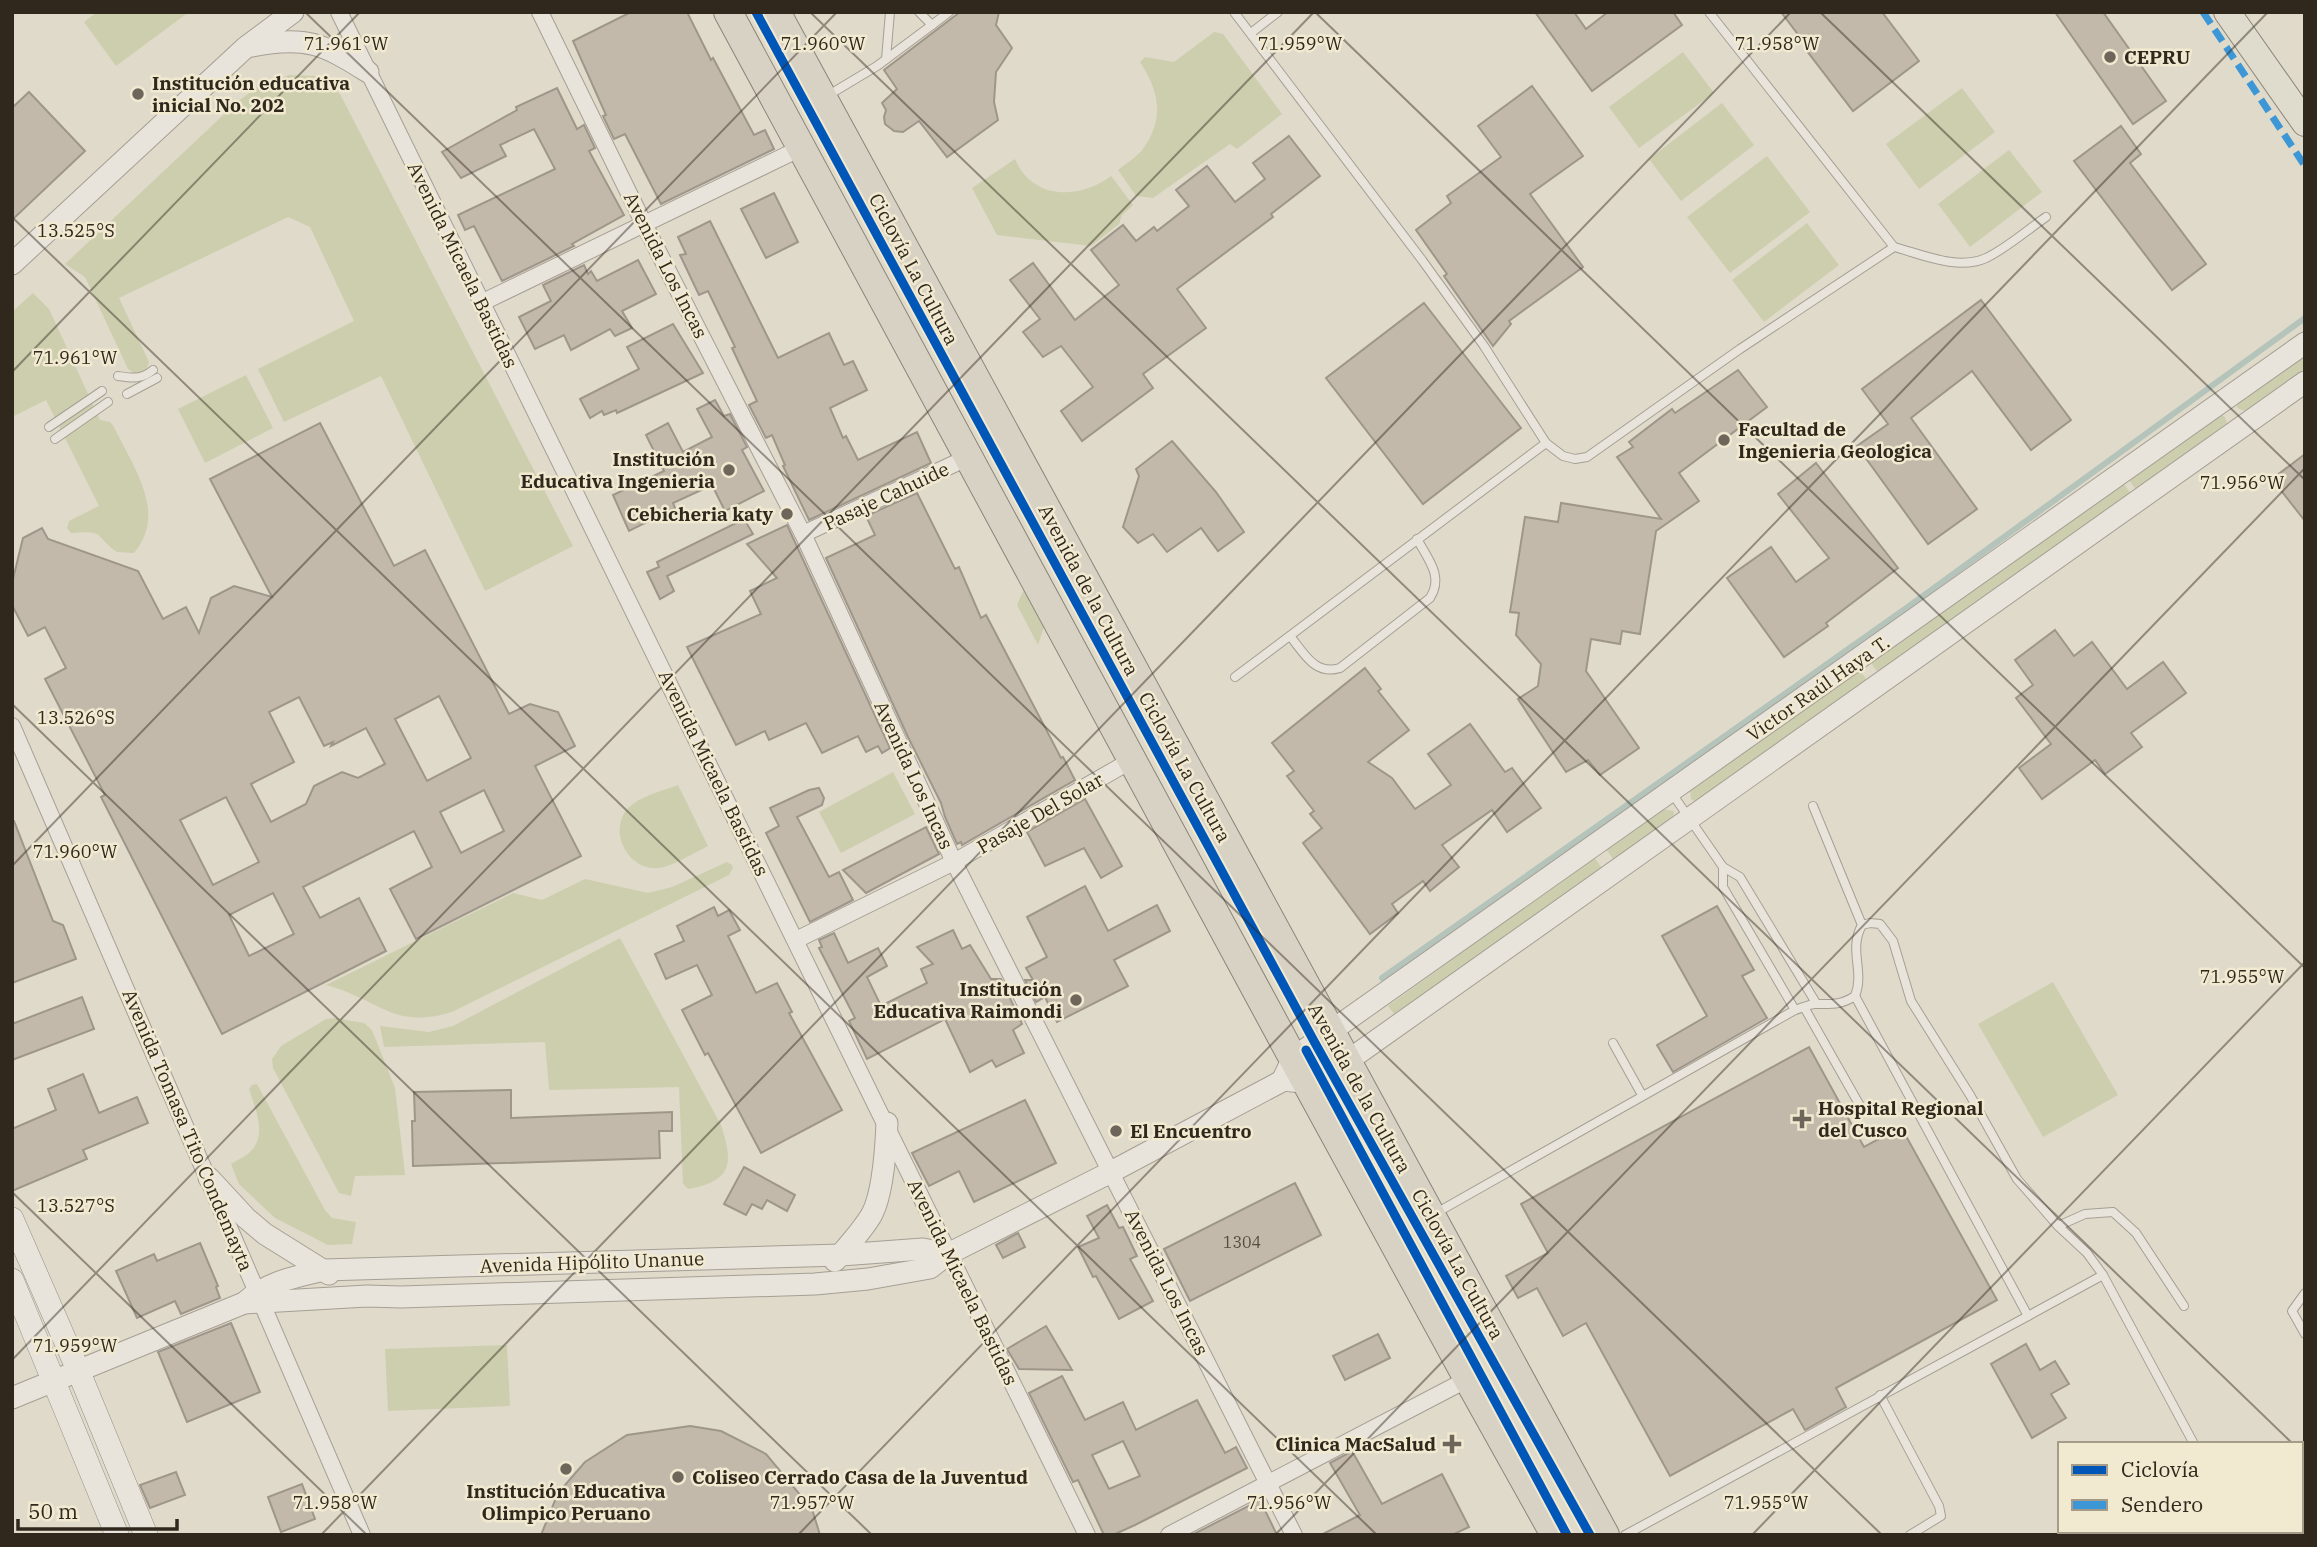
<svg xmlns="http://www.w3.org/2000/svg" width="2317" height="1547" font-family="'IBM Plex Serif',serif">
<rect width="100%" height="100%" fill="#e0daca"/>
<!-- green -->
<g fill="#cdceae">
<polygon points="97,12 189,12 116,66 84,22"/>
<path d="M 1214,32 L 1223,34 L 1282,114 L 1237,149 L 1230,144 L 1153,198 L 1136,196 L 1118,170 C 1126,163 1137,157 1143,149 C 1165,118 1159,91 1140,62 L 1145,57 L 1174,62 Z"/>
<polygon points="1683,52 1714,93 1639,148 1609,107"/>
<polygon points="289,75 317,76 340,94 573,546 485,591 381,376 284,422 258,369 354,321 310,227 288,217 119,298 149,362 146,371 135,374 128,369 85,277 65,264 235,104 257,87"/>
<polygon points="1962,88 1995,132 1919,189 1886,144"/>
<polygon points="1722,103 1754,145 1681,201 1649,159"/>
<polygon points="2009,150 2042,192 1970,247 1938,204"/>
<polygon points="1767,156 1810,212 1730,273 1687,217"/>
<path d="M 1015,159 C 1032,200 1079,200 1111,176 L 1133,205 L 1122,215 L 1119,224 L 1091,246 L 997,235 L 972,188 Z"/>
<polygon points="1807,223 1839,265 1764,322 1732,280"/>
<path d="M 33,293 L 49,309 L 100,420 L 110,422 L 114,427 C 133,467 168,513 134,553 L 117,552 C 93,535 107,530 71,533 L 67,528 L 69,521 L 99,506 L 46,400 L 12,417 L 12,312 Z"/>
<polygon points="2305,352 2305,368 2245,411 2237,408 2237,401"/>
<polygon points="246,375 273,428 205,463 178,409"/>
<polygon points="2220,414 2225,417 2227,423 2136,490 2129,480"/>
<polygon points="2123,483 2131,494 1879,674 1871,663"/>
<polygon points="1025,587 1045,624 1038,645 1017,605"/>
<polygon points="1859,669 1868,682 1699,804 1691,799 1690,791"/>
<polygon points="893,772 915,814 841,853 819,812"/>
<path d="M 678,785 L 708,846 C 696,852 671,867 659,868 C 625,871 605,824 633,804 C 645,795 665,790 678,785 Z"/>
<polygon points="1661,809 1674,811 1673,824 1616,863 1606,849"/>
<polygon points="1594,857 1604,871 1396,1017 1388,1006"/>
<path d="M 727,862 L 732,865 L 733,868 L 729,875 L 452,1012 C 392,1030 379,999 326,985 L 513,893 L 542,900 L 585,879 L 648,893 L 672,887 Z"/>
<path d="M 620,938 L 721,1125 C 734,1164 732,1181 688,1189 L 683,1184 L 679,1087 L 549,1090 L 545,1042 L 384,1047 L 380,1026 L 429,1032 L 453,1026 Z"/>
<polygon points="2053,982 2118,1095 2043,1137 1978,1024"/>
<polygon points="334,1018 364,1023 372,1030 395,1088 405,1175 355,1176 351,1196 339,1193 273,1068 272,1059 281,1046 326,1019"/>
<path d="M 257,1084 L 325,1210 L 332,1218 L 356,1222 L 352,1244 L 328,1245 L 275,1218 L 239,1184 L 231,1164 C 237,1160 245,1157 250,1152 C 268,1135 255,1108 249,1089 L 252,1085 Z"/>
<polygon points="507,1345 510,1406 388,1411 385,1349"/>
</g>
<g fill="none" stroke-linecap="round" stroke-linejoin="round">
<!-- stream -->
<polyline stroke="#b5c4bb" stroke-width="6" points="1382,978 1912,604 2305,318"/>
</g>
<!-- building -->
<g fill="#c3b9ab" stroke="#9f968a" stroke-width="2" fill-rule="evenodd">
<polygon points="631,12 687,12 711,60 713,58 754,135 765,130 774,149 661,204 625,134 614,139 603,116 606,115 573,41"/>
<polygon points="960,12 999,12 996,25 1012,48 996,72 994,102 998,120 947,157 919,121 903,132 894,131 885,124 884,117 886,110 882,103 897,89 884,70"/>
<polygon points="1535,12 1574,12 1586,29 1608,12 1673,12 1682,25 1592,91"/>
<polygon points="1781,12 1882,12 1919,61 1853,111 1807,51 1809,49"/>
<polygon points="2055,12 2103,12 2166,101 2133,124"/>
<polygon points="1532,86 1583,156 1530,194 1583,267 1509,321 1511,324 1493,346 1444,276 1447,274 1416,230 1451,203 1447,196 1501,157 1478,126"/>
<polygon points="557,88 577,129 584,125 595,148 589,151 624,215 572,244 574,246 502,281 474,226 465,230 458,215 555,169 534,129 500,145 506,156 461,178 442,152 517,110 516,107"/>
<polygon points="29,92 85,151 12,220 12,108"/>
<polygon points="2121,126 2141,154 2130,163 2206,264 2172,290 2074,161"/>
<polygon points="1289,136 1320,176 1271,214 1273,217 1177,289 1206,328 1143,374 1153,388 1082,441 1061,411 1093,387 1061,346 1043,357 1023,332 1040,319 1010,280 1033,263 1075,320 1119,285 1091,250 1123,225 1136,241 1154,227 1157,231 1189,206 1176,190 1207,166 1235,202 1265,179 1253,163"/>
<polygon points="774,193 798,242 766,258 741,209"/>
<polygon points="710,221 778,358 829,333 844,365 853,361 867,390 830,408 843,438 846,436 858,460 917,432 931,463 809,520 783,466 785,465 772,435 766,438 749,405 757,401 732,348 735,347 708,291 699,295 680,255 686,254 678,237"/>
<polygon points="638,260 656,294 622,311 632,328 615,336 610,329 571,350 564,335 535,349 519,317 551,301 543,285 584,265 588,274 591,271 597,281"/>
<polygon points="1981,300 2071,420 2031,450 1972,371 1911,418 1977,509 1928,544 1857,446 1888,424 1862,389"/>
<polygon points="1424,303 1521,428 1423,504 1326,378"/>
<polygon points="673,324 703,373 617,413 616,410 604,415 602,411 590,418 580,399 639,369 627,347"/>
<polygon points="1738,370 1767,407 1679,473 1699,501 1656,531 1640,634 1622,631 1620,644 1591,639 1586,671 1639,748 1600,775 1588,760 1566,772 1518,699 1538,686 1541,664 1516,635 1519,613 1510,612 1525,517 1558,522 1561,503 1661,519 1617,457 1633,447 1629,442 1672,409 1675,413"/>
<polygon points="715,400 724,416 730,414 747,447 742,450 764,491 725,511 712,485 673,503 675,508 629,531 613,495 664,471 646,435 668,423 683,452 712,437 697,409"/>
<path d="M 320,423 L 394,566 L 425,550 L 509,714 L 530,704 L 558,712 L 575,746 L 535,766 L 581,856 L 416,939 L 390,889 L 432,867 L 414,831 L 303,887 L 320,918 L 359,898 L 386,951 L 222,1034 L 101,797 L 105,795 L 45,679 L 66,668 L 45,627 L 28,636 L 12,605 L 12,583 L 23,538 L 42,528 L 48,539 L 138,571 L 163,619 L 186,607 L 199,633 L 211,598 L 234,586 L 272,597 L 210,479 ZM 439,696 L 471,758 L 427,781 L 395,719 ZM 299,697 L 324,746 L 333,742 L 331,746 L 366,728 L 385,764 L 358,778 L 342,772 L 314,786 L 306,804 L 271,822 L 251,784 L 294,762 L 269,712 ZM 484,790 L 504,831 L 461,853 L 440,812 ZM 226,797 L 259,862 L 213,885 L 180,820 ZM 273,893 L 294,934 L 249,956 L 229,915 Z"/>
<polygon points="1172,441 1216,492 1244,532 1218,551 1201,528 1167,552 1153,534 1138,543 1123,527 1139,476 1136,469"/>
<polygon points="2305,454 2305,521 2272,479"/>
<polygon points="1816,463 1898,568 1826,623 1828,626 1784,657 1727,578 1771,547 1796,582 1829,558 1778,494"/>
<polygon points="917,493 955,569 959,567 981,618 986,615 1061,758 1063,757 1075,780 962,845 961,842 957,844 945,817 941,803 908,737 826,558 875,535 866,516"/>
<polygon points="744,519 753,534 667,576 674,591 660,599 647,572 659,567 657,562"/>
<polygon points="787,525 890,748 882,753 878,746 866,752 858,736 822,753 806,723 769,740 765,731 736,745 687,647 761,614 750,591 777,578 747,544"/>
<polygon points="2055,630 2074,656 2092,642 2127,689 2163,662 2186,693 2131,733 2142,747 2105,774 2095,760 2042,799 2019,768 2051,744 2016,698 2033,685 2015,660"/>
<polygon points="1365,668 1381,689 1378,691 1409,730 1368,762 1392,778 1415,809 1451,785 1428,754 1470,724 1505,772 1512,768 1541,808 1507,832 1492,810 1442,845 1459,867 1430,891 1423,881 1392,904 1398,913 1370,934 1303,843 1322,828 1310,814 1314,811 1287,776 1294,771 1272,743"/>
<polygon points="819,788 824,798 822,805 797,817 829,877 839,872 853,900 810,922 766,833 779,826 770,808 809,790"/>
<polygon points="1085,799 1122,866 1101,878 1084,848 1045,866 1027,832"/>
<polygon points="12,821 14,821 53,921 63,925 76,959 12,983"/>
<polygon points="926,827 939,854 866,893 843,870"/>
<polygon points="1085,886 1108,931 1157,905 1170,931 1114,960 1128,986 1057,1022 1045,997 1036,1002 1025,980 1033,980 1026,968 1047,957 1027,917"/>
<polygon points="1717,906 1754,970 1742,976 1767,1018 1673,1072 1657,1045 1707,1016 1662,936"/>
<polygon points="714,907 718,916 729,910 740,930 728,936 756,993 777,983 792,1012 789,1013 842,1110 761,1153 708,1053 705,1055 682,1010 712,995 697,965 666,979 655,954 684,941 677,926"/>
<polygon points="953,930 962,949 970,945 991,979 1001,979 1022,1024 1013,1030 1024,1053 996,1067 992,1060 970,1072 945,1019 867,1059 849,1021 855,1018 819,948 822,947 819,940 834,933 848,963 878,948 887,966 867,977 881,1006 927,983 921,969 933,964 917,947"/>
<polygon points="82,997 94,1029 12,1060 12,1024"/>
<polygon points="1809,1047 1864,1147 1901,1127 1997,1300 1836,1388 1846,1407 1805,1430 1793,1409 1670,1476 1586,1323 1563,1336 1537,1288 1518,1298 1506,1276 1548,1253 1521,1204"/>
<polygon points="83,1074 99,1113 137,1097 148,1123 83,1150 87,1159 12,1191 12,1129 56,1110 48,1089"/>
<polygon points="511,1090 511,1118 672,1112 672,1131 659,1131 660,1158 413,1166 412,1121 415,1121 414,1092"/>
<polygon points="1025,1100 1056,1163 974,1202 959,1171 929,1186 912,1153"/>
<polygon points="744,1167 795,1195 787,1211 767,1200 762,1209 752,1204 746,1215 724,1204"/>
<polygon points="1295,1183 1321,1235 1190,1301 1164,1249"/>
<polygon points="1107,1205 1119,1228 1123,1227 1137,1256 1130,1259 1153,1301 1119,1319 1096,1276 1093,1277 1078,1247 1099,1238 1087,1216"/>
<polygon points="1018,1233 1025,1247 1003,1258 996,1245"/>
<polygon points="200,1243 218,1286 216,1287 220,1298 181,1314 175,1301 137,1318 116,1271 154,1254 157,1261"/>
<polygon points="231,1323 260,1392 187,1422 158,1352"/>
<polygon points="1046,1326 1072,1370 1019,1369 1007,1349"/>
<polygon points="1378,1334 1390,1358 1345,1380 1333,1356"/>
<polygon points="2026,1344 2040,1370 2055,1361 2069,1384 2051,1394 2066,1418 2032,1438 1991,1364"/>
<path d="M 1062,1376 L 1085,1420 L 1123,1402 L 1136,1430 L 1197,1400 L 1225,1453 L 1236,1447 L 1247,1468 L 1135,1525 L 1113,1535 L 1104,1535 L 1078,1480 L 1073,1482 L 1029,1393 ZM 1123,1441 L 1140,1476 L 1109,1489 L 1092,1455 Z"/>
<polygon points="690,1426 721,1431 766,1454 812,1509 820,1535 541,1535 558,1493 585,1462 627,1435"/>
<polygon points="1352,1451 1382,1504 1442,1474 1469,1527 1452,1535 1321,1535 1360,1515 1330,1463"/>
<polygon points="176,1472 185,1495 150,1508 140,1485"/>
<polygon points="302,1484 315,1519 281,1532 268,1497"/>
<polygon points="1260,1500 1277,1535 1192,1535"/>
</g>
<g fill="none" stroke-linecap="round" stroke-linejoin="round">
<!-- service casing -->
<g stroke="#a59f94" stroke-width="10">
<g id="service">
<path d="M 1234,12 L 1422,260 L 1484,346 L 1546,443 L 1563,456 L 1575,459 L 1587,457 L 1740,349 L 1894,247 C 1921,254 1958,271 1986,258 C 2007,248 2027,230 2046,217"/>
<polyline points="1709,12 1894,247"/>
<polyline points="932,25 949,12"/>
<polyline points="1251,33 1278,12"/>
<polyline points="886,59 890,12"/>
<polyline points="827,96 877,66 932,25 919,12"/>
<path d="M 118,376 C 132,378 141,380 153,370"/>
<polyline points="127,394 157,378"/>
<polyline points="49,427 102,391"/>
<polyline points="55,439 108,402"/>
<path d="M 1290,636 C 1304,653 1315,676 1340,668 L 1430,598 C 1444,577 1428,559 1417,539"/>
<polyline points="1235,677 1546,443"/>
<polyline points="1671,792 1723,867"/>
<polyline points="1813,806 1862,925"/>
<path d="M 1855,996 C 1865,971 1848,950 1862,925 L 1870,923 L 1880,924 L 1893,941 L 1911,1001 L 1970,1095 L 2017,1179 L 2058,1226 L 2087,1253 L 2103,1275 L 2194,1444"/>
<polyline points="1804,1007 1863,1111"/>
<polyline points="1795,1010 1723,887 1723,867 1740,877 1816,1003"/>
<polyline points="1613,1043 1642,1095"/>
<path d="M 1436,1213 L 1795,1010 C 1802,1008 1811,1003 1817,1004 C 1833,1004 1841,1005 1855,996 L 2028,1316 L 1625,1535"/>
<polyline points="2058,1226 2085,1214 2113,1212 2136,1233 2184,1306"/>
<polyline points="2305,1293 2292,1311 2305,1334"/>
<polyline points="2028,1316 2103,1275"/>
<polyline points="1880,1395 1939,1506 1941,1516 1910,1535"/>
<polyline points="2240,1531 2241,1535"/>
</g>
</g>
<!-- minor casing -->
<g stroke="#a59f94" stroke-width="18">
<g id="minor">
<polyline points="339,12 1087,1535"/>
<polyline points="540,12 644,224 803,534 954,862 1294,1535"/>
<polyline points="481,303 801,148"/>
<polyline points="803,534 969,457"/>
<polyline points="12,726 362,1535"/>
<polyline points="796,940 954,862 1132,760"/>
<polyline points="1169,1535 1468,1379"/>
</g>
</g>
<!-- tertiary casing -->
<g stroke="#a59f94" stroke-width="23">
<g id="tertiary">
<path d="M 252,46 C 305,35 324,44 368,72"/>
<polyline points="12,264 246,47 293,12"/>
<polyline points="1282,1081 1293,1058 2305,343"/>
<polyline points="1291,1081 1307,1082 1346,1062 2305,382"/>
<polyline points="209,1178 246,1218 265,1234 329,1274"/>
<path d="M 835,1261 C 847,1247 863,1230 872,1214 C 883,1193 886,1146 887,1123"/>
<polyline points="244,1303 367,1296 401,1297 815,1284 868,1279 930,1268 948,1254 1111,1172 1282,1081"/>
<path d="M 12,1398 L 244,1303 C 267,1282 294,1277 324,1270 L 841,1255 L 923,1249 L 948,1254"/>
</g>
</g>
<!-- secondary casing -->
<g stroke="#948e84" stroke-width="24">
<g id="secondary">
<polyline points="12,1219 78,1370 146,1535"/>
<polyline points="12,1280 117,1535"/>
</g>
</g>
<!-- primary casing -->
<g stroke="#8a857a" stroke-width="28">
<polyline id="primary" points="2227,12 2305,123"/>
</g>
<!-- trunk casing -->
<g stroke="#8a857a" stroke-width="30">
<g id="trunk">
<polyline points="728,12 1293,1058 1468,1379 1555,1535"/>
<polyline points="776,12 1605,1535"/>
</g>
</g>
<!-- service -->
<use href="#service" stroke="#e8e4db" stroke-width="8"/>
<!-- minor -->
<use href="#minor" stroke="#e8e4db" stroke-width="16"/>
<!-- tertiary -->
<use href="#tertiary" stroke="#e8e4db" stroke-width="21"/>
<!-- secondary -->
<use href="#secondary" stroke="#e8e4db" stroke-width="23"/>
<!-- primary -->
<use href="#primary" stroke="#dfdbcd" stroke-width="26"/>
<!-- trunk -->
<use href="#trunk" stroke="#d8d2c4" stroke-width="28"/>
<!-- quiet -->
<polyline stroke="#3d96d5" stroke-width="7" stroke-dasharray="14 7" stroke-linecap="butt" points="2203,12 2305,166"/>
<!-- cycleway casing -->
<g stroke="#f1e9d0" stroke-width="13">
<g id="cycleway">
<polyline points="756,12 1315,1043 1590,1535"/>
<polyline points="1306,1050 1567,1535"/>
</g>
</g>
<!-- cycleway -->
<use href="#cycleway" stroke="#0057b8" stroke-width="9"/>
</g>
<!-- ticks -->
<path fill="none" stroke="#31281d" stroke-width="2" stroke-opacity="0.45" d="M 305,12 L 1882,1535M 810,12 L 2293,1444M 1315,12 L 2305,968M 1820,12 L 2305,480M 12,217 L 1377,1535M 12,372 L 360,12M 12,704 L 872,1535M 12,866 L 837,12M 12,1192 L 367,1535M 12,1360 L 1314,12M 2301,1452 L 2305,1455M 2301,1460 L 2305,1456M 321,1535 L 1791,12M 798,1535 L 2268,12M 1275,1535 L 2305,468M 1752,1535 L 2305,962M 2229,1535 L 2232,1531"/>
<!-- markers -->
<g fill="#6e665a" stroke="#f1e9d0" stroke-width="2.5">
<circle cx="2110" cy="57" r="7"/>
<circle cx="138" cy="94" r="7"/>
<circle cx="1724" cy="440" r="7"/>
<circle cx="729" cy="470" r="7"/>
<circle cx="787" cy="514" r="7"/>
<circle cx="1076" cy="1000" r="7"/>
<path d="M1798.5 1108.5h7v7h7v7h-7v7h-7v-7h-7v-7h7z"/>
<circle cx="1116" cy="1131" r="7"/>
<path d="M1448.5 1433.5h7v7h7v7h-7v7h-7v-7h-7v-7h7z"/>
<circle cx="566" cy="1469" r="7"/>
<circle cx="678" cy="1477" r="7"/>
</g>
<g text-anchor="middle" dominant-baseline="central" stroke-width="5" stroke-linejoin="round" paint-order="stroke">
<!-- number labels -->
<g font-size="16" fill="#564c40">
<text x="1242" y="1242">1304</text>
</g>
<!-- poi labels -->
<g font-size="19" font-weight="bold" fill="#31281d" stroke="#f1e9d0" text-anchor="start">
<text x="2124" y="57">CEPRU</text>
<text x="152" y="83">Institución educativa<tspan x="152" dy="22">inicial No. 202</tspan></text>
<text x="1738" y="429">Facultad de<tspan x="1738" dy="22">Ingenieria Geologica</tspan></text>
<text x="715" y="459" text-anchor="end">Institución<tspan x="715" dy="22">Educativa Ingenieria</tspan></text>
<text x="773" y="514" text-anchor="end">Cebicheria katy</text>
<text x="1062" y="989" text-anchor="end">Institución<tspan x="1062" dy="22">Educativa Raimondi</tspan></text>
<text x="1818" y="1108">Hospital Regional<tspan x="1818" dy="22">del Cusco</tspan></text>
<text x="1130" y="1131">El Encuentro</text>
<text x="1436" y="1444" text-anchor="end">Clinica MacSalud</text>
<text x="692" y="1477">Coliseo Cerrado Casa de la Juventud</text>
<text x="566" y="1491" text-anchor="middle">Institución Educativa<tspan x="566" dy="22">Olimpico Peruano</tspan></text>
</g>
<!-- street labels -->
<g font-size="19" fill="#31281d" stroke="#f1e9d0">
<text transform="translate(463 265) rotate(64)">Avenida Micaela Bastidas</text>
<text transform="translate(666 265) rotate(63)">Avenida Los Incas</text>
<text transform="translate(914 269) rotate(62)">Ciclovía La Cultura</text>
<text transform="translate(886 496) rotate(-25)">Pasaje Cahuide</text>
<text transform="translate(1089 590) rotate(62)">Avenida de la Cultura</text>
<text transform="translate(1818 688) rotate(-35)">Victor Raúl Haya T.</text>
<text transform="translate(1185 767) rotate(61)">Ciclovía La Cultura</text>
<text transform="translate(714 773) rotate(64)">Avenida Micaela Bastidas</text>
<text transform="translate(914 775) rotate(65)">Avenida Los Incas</text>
<text transform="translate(1040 813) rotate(-30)">Pasaje Del Solar</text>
<text transform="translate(1360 1088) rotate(61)">Avenida de la Cultura</text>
<text transform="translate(188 1130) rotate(67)">Avenida Tomasa Tito Condemayta</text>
<text transform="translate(592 1262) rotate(-2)">Avenida Hipólito Unanue</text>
<text transform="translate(1458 1264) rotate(61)">Ciclovía La Cultura</text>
<text transform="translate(963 1282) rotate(64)">Avenida Micaela Bastidas</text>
<text transform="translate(1167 1282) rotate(63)">Avenida Los Incas</text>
</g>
</g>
<g font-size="18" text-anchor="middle" fill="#31281d" stroke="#f1e9d0" stroke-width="5" stroke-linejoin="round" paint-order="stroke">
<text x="346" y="50">71.961°W</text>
<text x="823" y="50">71.960°W</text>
<text x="1300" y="50">71.959°W</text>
<text x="1777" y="50">71.958°W</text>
<text x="76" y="237">13.525°S</text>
<text x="75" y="364">71.961°W</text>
<text x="2242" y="489">71.956°W</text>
<text x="76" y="724">13.526°S</text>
<text x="75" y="858">71.960°W</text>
<text x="2242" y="983">71.955°W</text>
<text x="76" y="1212">13.527°S</text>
<text x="75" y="1352">71.959°W</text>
<text x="335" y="1509">71.958°W</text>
<text x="812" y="1509">71.957°W</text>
<text x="1289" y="1509">71.956°W</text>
<text x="1766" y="1509">71.955°W</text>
</g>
<!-- border -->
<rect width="2317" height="1547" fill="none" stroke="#31281d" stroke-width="28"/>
<!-- legend -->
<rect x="2058" y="1442" width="245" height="91" fill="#f1e9d0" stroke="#a49c88" stroke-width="2"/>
<rect x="2072" y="1465" width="35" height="10" fill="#0057b8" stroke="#a49c88" stroke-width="2"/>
<text x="2121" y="1477" font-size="21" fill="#31281d">Ciclovía</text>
<rect x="2072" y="1500" width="35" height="10" fill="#3d96d5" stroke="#a49c88" stroke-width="2"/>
<text x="2121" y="1512" font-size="21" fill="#31281d">Sendero</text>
<!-- scale -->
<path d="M18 1519v10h159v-10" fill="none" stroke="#31281d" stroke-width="3.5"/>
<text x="28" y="1519" font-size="21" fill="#31281d" stroke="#f1e9d0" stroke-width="5" paint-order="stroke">50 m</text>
</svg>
